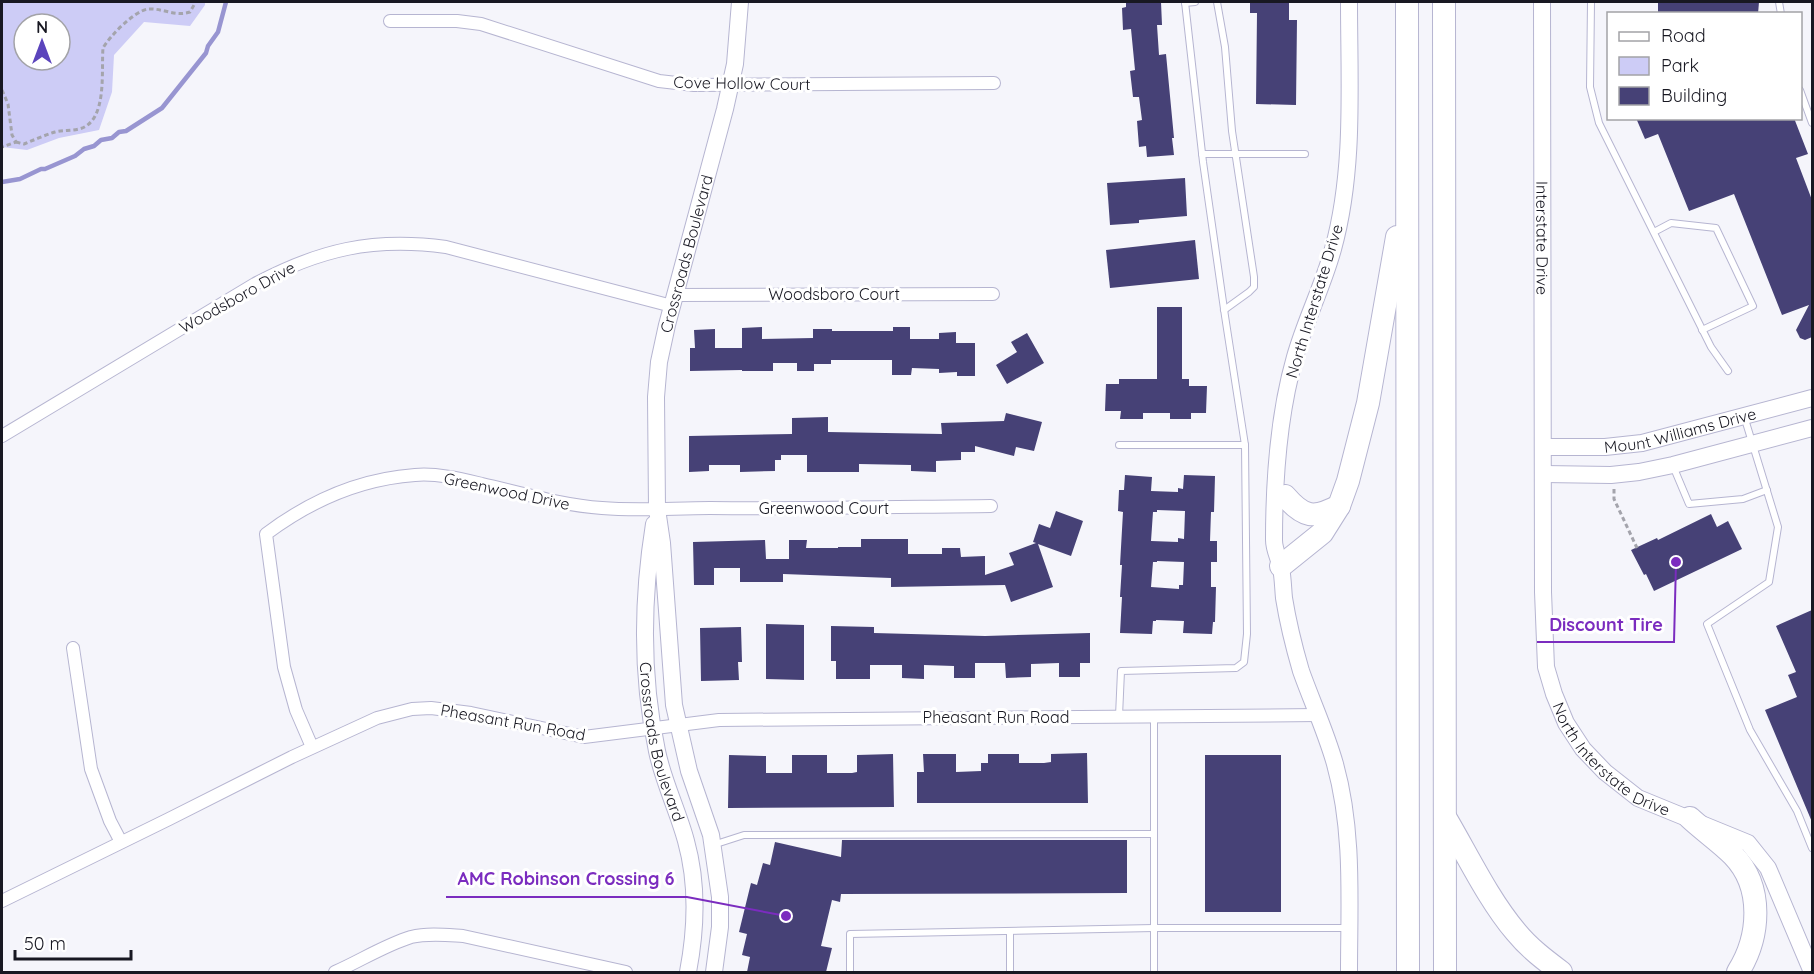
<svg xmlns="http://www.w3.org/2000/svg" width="1814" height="974" font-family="Quicksand,sans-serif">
<rect width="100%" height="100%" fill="#f5f5fb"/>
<!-- green -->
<path fill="#cdccf6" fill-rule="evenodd" d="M 2,2 L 205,2 L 205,5 L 190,26 L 144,22 L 114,55 L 112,92 L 99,130 L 59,138 L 27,150 L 2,147 ZM 24,24 L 60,24 L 60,60 L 24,60 Z"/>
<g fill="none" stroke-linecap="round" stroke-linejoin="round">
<!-- stream -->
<polyline stroke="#9895d1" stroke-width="4.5" points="2,182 20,179 41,169 45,169 75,156 84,149 94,146 101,140 112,138 119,132 126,131 162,108 206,53 208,46 218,32 226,2"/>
</g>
<!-- building -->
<g fill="#464176" fill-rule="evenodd">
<polygon points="1126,2 1161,2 1162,25 1157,25 1159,55 1166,54 1174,138 1172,138 1174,155 1147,157 1146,146 1139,147 1137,121 1142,120 1139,97 1133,97 1130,71 1135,70 1131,29 1123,30 1122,8 1126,7"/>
<polygon points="1250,2 1289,2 1289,20 1297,20 1296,105 1256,104 1257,13 1250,13"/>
<polygon points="1658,2 1759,2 1758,14 1658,14"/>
<polygon points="1636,118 1794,118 1808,154 1796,158 1812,200 1812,337 1805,340 1800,338 1796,330 1809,305 1782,315 1734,194 1689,211 1658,134 1645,139"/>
<polygon points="1185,178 1187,216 1139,220 1139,223 1110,225 1107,183"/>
<polygon points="1195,240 1199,279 1110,288 1106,250"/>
<polygon points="1157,307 1182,307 1182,379 1189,379 1189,386 1207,386 1206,413 1191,413 1191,419 1170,419 1170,413 1143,413 1143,419 1120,419 1121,411 1105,411 1106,384 1119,384 1119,379 1157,379"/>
<polygon points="762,327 762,339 813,338 813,329 832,329 832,331 893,331 893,327 910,327 910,339 939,339 939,333 956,332 956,343 975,343 975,376 957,376 957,372 939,373 939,369 912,368 911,375 892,375 892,360 831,360 831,364 814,364 814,371 797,371 797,363 773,363 773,371 742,371 742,370 690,371 690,348 695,348 694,330 715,329 715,348 742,348 742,328"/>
<polygon points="1027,333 1044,363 1007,384 996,365 1017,352 1011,342"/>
<polygon points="1006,413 1042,422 1034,451 1016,447 1014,456 975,446 975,452 961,452 961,460 936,461 936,472 911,471 911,465 859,464 859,472 807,472 807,455 781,455 781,460 775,460 775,471 740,472 740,465 709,465 709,471 689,472 689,436 792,434 792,418 828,417 828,432 942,434 941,423 1004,421"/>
<path d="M 1125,475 L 1152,477 L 1151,491 L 1178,492 L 1178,488 L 1183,489 L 1184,475 L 1215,476 L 1214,512 L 1211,512 L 1210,541 L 1217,541 L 1217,562 L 1211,562 L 1211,587 L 1216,587 L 1215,622 L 1213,622 L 1212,634 L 1183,633 L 1184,621 L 1156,620 L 1156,621 L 1153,621 L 1152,634 L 1120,633 L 1122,597 L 1120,597 L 1122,565 L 1120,565 L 1123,512 L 1118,511 L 1119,490 L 1124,490 ZM 1157,510 L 1185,511 L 1184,539 L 1178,538 L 1178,542 L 1151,541 L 1153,512 L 1157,512 ZM 1157,561 L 1184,562 L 1183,585 L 1179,585 L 1179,589 L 1151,587 L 1153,562 L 1157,562 Z"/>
<polygon points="1056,511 1083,521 1071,556 1038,544 1053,587 1011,602 1005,585 891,587 891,578 783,574 783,582 740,582 740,568 714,568 714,585 694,585 693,542 765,540 766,559 789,559 789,540 807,540 806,548 838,548 838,547 861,547 861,539 908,539 908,554 942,554 942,548 960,548 961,557 985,556 985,575 1014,565 1009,553 1036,543 1033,542 1039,524 1050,528"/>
<polygon points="1711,514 1717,527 1728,521 1742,549 1654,591 1646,574 1644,575 1631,550 1657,538 1658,540"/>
<polygon points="1812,610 1812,822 1765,710 1797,697 1788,675 1796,672 1776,626"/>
<polygon points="766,624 804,625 804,680 766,679"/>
<polygon points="831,626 874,627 874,633 985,636 1090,633 1090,663 1080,663 1080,677 1059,677 1059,663 1031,664 1031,677 1006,678 1005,663 975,663 975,678 954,678 954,666 924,665 924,679 902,678 902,665 870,665 870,679 836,679 836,661 831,661"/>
<polygon points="741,627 742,662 738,662 739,680 701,681 700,628"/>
<polygon points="1087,753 1088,803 917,803 917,772 924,772 923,754 956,754 956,772 981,771 981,763 988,763 988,754 1019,754 1019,763 1044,763 1051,762 1051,754"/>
<polygon points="893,754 894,807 728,808 729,755 766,756 766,773 792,773 792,755 827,755 827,773 852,773 857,772 857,755"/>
<rect x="1205" y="755" width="76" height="157"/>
<polygon points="842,840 1127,840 1127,893 841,894 840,902 832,900 821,946 832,948 826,972 747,972 750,957 742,955 747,934 739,932 751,883 757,885 763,863 770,865 775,842 841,857"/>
</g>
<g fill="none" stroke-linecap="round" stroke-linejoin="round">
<!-- lane casing -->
<g stroke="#b6b5d1" stroke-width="8">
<g id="lane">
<polyline points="1217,2 1225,47 1232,131 1254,277 1254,287 1249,292 1224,310"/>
<polyline points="1591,2 1590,87 1599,123 1711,347 1728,371"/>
<polyline points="1779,2 1781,14"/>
<polyline points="1185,3 1195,2"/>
<polyline points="1800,90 1812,123"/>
<polyline points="1202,154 1305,154"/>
<polyline points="1654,232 1671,223 1716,228 1753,306 1702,330"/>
<polyline points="1744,416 1778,527 1769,582 1707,624 1750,730 1797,811 1812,848"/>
<polyline points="1119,445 1245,445"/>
<polyline points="1673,466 1689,504 1743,499 1767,490"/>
<polyline points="1119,716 1121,671 1236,668 1244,662 1247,634 1245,445 1225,316 1203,162 1185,2"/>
<polyline points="713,845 744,835 1154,834"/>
<polyline points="1010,931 1010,972"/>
<polyline points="850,972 850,934 1154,928 1349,928"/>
<polyline points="1154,972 1154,716"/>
</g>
</g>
<!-- street casing -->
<g stroke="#b6b5d1" stroke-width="14">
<g id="street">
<polyline points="390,21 457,21 481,24 659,81 694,85 994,83"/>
<polyline points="675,295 993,294"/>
<path d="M 2,436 L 255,284 C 319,250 372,237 446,247 L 672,306"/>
<polyline points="73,648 91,769 110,821 121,842"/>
<path d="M 312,747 L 296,710 L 284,667 L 266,534 C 310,501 359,479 415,475 C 437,473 461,479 482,484 C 522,493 561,505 602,508 C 638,511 674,508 710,508 C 804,509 898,507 991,506"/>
<polyline points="2,901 169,819 292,757 377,718 412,709 431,708 471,713 584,737 719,720 1318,715"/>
<path d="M 335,972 C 360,961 385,945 411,937 C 428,933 446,935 463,936 L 626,972"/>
</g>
</g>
<!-- secondary casing -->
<g stroke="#b6b5d1" stroke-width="18">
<g id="secondary">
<path d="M 1349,2 C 1349,83 1355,170 1333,249 C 1323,286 1305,321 1295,357 C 1278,416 1274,479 1274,540 C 1274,550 1279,558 1281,568 C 1283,578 1283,588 1284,598 C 1288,623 1294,647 1301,671 C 1312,702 1326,732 1335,764 C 1354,832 1349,903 1349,972"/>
<path id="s1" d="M 1542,2 L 1543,592 L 1546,667 L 1554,694 L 1566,723 L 1583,749 L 1605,772 L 1638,798 L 1748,843 L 1768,868 L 1812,972"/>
<path id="s2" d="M 1544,447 L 1605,447 L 1642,443 L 1812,398"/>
<polyline points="1544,474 1611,475 1639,472 1673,465 1812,428"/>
<path id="s3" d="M 654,524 C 642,599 641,676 657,751 C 663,781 678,811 686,841 C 698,884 696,930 688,972"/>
<path id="s4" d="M 714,972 L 720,927 L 720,897 L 711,835 L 689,771 L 674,705 L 662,543 L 657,509 L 656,397 L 659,362 L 667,325 L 725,109 L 735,64 L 740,2"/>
</g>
</g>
<!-- highway casing -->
<g stroke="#b6b5d1" stroke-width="24">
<g id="highway">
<polyline points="1407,2 1408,972"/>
<polyline points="1444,2 1445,972"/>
<path d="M 1285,496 C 1304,518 1314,519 1339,506"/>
<polyline points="1281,566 1322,533 1339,506 1348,481 1368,403 1397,237"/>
<path d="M 1445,817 C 1467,854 1488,899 1516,932 C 1529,948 1545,960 1561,972"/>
<path d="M 1690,818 C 1704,831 1720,842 1733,855 C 1764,887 1760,937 1738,972"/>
</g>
</g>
<!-- path -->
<g stroke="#a4a4ac" stroke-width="3" stroke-dasharray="4.5 3" stroke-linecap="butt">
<polyline points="2,90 8,104 12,135 16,142 2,147"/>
<path d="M 16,142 L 24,144 C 34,140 45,135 55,132 C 63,130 71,131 79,129 C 108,122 101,71 103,48 C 110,36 134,11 148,9 C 163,8 175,17 190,12 L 194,5 L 194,2"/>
<polyline points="1614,489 1614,499 1637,548"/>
</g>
<!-- lane -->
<use href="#lane" stroke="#fff" stroke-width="6"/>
<!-- street -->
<use href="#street" stroke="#fff" stroke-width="12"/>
<!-- secondary -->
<use href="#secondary" stroke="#fff" stroke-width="16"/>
<!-- highway -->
<use href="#highway" stroke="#fff" stroke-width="22"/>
</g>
<g text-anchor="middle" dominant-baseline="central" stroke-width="6" stroke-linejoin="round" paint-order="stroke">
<!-- street labels -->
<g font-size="16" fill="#181822" stroke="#fff">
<text transform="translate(742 83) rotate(1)">Cove Hollow Court</text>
<text stroke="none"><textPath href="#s1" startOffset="236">Interstate Drive</textPath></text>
<text stroke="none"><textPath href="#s4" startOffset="729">Crossroads Boulevard</textPath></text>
<text x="834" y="294">Woodsboro Court</text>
<text transform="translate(237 297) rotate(-29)">Woodsboro Drive</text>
<text transform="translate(1314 301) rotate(-73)">North Interstate Drive</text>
<text stroke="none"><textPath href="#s2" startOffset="138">Mount Williams Drive</textPath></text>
<text transform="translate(507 491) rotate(12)">Greenwood Drive</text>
<text x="824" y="508">Greenwood Court</text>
<text x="996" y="717">Pheasant Run Road</text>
<text transform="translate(513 722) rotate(10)">Pheasant Run Road</text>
<text stroke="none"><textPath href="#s3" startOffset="220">Crossroads Boulevard</textPath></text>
<text stroke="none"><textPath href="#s1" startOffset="783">North Interstate Drive</textPath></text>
</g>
</g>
<!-- callouts -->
<path fill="none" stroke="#7b2cbf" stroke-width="2" d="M1676 562L1674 642H1537M786 916L687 897H446"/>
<g fill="#7b2cbf" stroke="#fff" stroke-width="2">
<circle cx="1676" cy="562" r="6"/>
<circle cx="786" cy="916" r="6"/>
</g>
<g font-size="18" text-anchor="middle" font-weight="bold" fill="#7b2cbf" stroke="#fff" stroke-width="6" stroke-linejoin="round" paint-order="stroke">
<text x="1606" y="631">Discount Tire</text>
<text x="566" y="885">AMC Robinson Crossing 6</text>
</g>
<!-- border -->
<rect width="1814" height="974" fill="none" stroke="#181822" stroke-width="6"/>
<!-- legend -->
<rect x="1607" y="12" width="195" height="108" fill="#ffffff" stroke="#a3a3a7" stroke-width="1.5"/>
<rect x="1619" y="32" width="30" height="9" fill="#ffffff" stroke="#a3a3a7" stroke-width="1.5"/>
<text x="1661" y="42" font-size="18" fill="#181822">Road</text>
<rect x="1619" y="57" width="30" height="18" fill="#cdccf6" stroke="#a3a3a7" stroke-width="1.5"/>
<text x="1661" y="72" font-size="18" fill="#181822">Park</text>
<rect x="1619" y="87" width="30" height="18" fill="#464176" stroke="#a3a3a7" stroke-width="1.5"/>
<text x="1661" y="102" font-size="18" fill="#181822">Building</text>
<!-- north arrow -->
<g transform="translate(42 42)"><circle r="28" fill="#ffffff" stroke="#a3a3a7" stroke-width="1.5"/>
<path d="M0-4.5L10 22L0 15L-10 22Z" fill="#5b44bc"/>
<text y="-9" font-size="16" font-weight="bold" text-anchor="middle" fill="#181822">N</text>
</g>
<!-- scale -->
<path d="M15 950v9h116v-9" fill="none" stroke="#181822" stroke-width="3"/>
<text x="24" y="950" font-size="18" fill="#181822" stroke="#ffffff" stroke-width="4.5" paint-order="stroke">50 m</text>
</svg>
